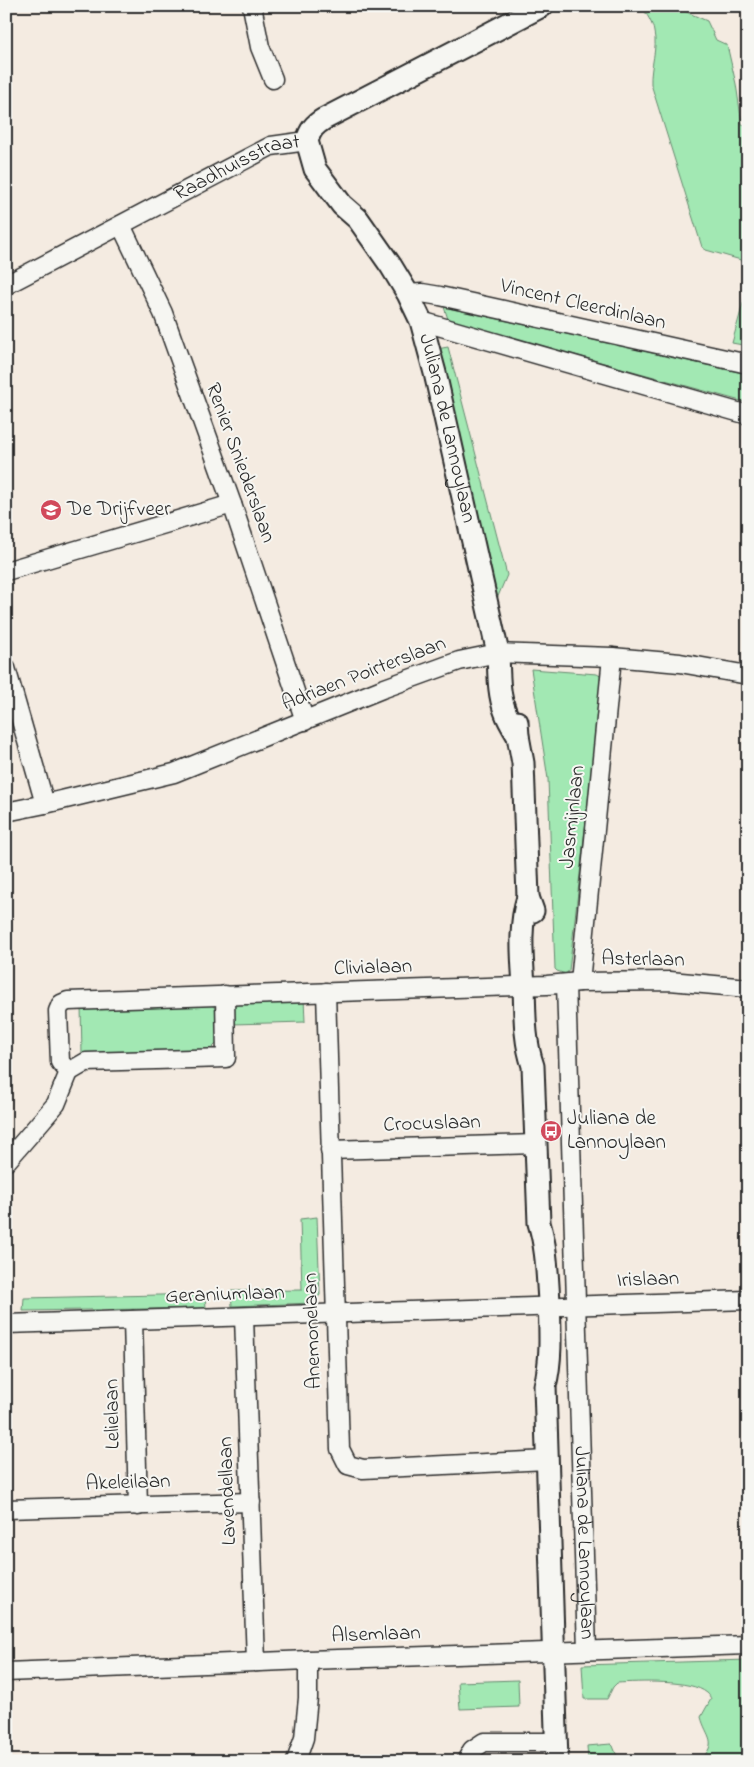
<svg xmlns="http://www.w3.org/2000/svg" width="754" height="1767" font-family="'Indie Flower',sans-serif">
<rect width="100%" height="100%" fill="#f4ebe1"/>
<filter id="ink" filterUnits="userSpaceOnUse"><feTurbulence type="fractalNoise" baseFrequency=".02" numOctaves="2"/><feDisplacementMap in="SourceGraphic" scale="10" xChannelSelector="R" yChannelSelector="G"/><feConvolveMatrix kernelMatrix="1 2 1 2 8 2 1 2 1" color-interpolation-filters="sRGB"/></filter>
<g filter="url(#ink)">
<!-- green -->
<g fill="#a2e8b3" stroke="#668a6f">
<path d="M 642,6 L 678,6 L 682,10 L 707,21 L 716,40 L 727,45 L 736,84 L 742,124 L 748,126 L 748,269 L 741,260 L 706,250 L 702,247 L 651,84 C 650,67 658,48 654,32 C 653,23 646,14 642,6 Z"/>
<polygon points="748,274 748,346 732,343 744,300"/>
<polygon points="444,307 748,374 748,403 470,326 448,319"/>
<polygon points="448,347 507,575 494,606 437,349"/>
<polygon points="531,669 597,674 602,677 571,954 569,970 566,974 557,971 555,969 548,779"/>
<polygon points="304,998 305,1022 233,1024 233,1008 239,1002"/>
<path d="M 209,1003 C 222,1010 218,1029 218,1042 L 211,1049 L 206,1051 L 82,1054 L 81,1006 Z"/>
<polygon points="317,1217 320,1295 313,1303 232,1306 231,1291 302,1290 300,1219"/>
<polygon points="205,1294 206,1308 23,1311 24,1298"/>
<path d="M 748,1660 L 748,1761 L 699,1761 C 720,1742 706,1737 701,1717 L 711,1699 C 710,1697 709,1694 707,1693 C 691,1679 638,1682 617,1683 L 613,1687 L 607,1699 L 584,1699 L 582,1665 Z"/>
<polygon points="518,1680 519,1707 460,1709 458,1682"/>
<polygon points="611,1744 613,1746 619,1761 588,1761 587,1746"/>
</g>
<g fill="none" stroke-linecap="round" stroke-linejoin="round">
<!-- minor casing -->
<g stroke="#2b2b2b" stroke-width="21">
<g id="minor">
<polyline points="252,6 260,47 273,79"/>
<polyline points="121,225 163,313 232,504 305,721"/>
<path id="s1" d="M 6,285 L 271,146 L 307,141"/>
<polyline points="408,294 422,293 440,296 748,364"/>
<polyline points="421,321 748,415"/>
<polyline points="6,571 232,504"/>
<polyline points="6,668 45,804"/>
<polyline points="6,812 45,804 174,773 382,689 459,661 498,653 612,657 680,663 748,675"/>
<polyline points="580,982 612,657"/>
<path id="s2" d="M 566,984 L 587,1650"/>
<polyline points="326,992 340,1449 348,1465 363,1469 547,1460"/>
<polyline points="69,1072 86,1062 226,1058 225,995"/>
<polyline points="330,1150 536,1144"/>
<polyline points="6,1162 56,1104 69,1072 60,1062 58,1011 61,1004 68,1001 547,985 580,982 670,981 748,988"/>
<polyline points="244,1317 256,1662"/>
<polyline points="133,1320 138,1506"/>
<polyline points="6,1324 748,1300"/>
<polyline points="6,1509 251,1502"/>
<polyline points="6,1672 308,1660 748,1645"/>
<polyline points="296,1761 304,1738 308,1698 308,1660"/>
<polyline points="466,1761 472,1750 484,1742 557,1742"/>
</g>
</g>
<!-- tertiary casing -->
<g stroke="#2b2b2b" stroke-width="25">
<g id="tertiary">
<path id="s3" d="M 307,141 L 315,169 L 342,205 L 358,219 L 391,266 L 408,294 L 421,321 L 435,373 L 498,653 C 499,672 498,693 505,711 C 508,720 513,728 518,736"/>
<path d="M 307,141 C 310,130 314,125 324,119 L 542,6"/>
<polyline points="517,722 518,736 523,763 528,897 533,911"/>
<path d="M 528,897 C 519,926 522,955 524,986 C 525,1013 524,1040 533,1066 L 539,1223 C 547,1249 547,1274 549,1301 C 550,1330 552,1358 545,1386 L 557,1761"/>
</g>
</g>
<!-- minor -->
<use href="#minor" stroke="#f6f6f2" stroke-width="18"/>
<!-- tertiary -->
<use href="#tertiary" stroke="#f6f6f2" stroke-width="21"/>
</g>
</g>
<!-- icons -->
<defs>
<g id="school-disc" transform="scale(1.125)"><circle r="9.5" fill="#d1495b" stroke="#f6f6f2"/><path d="M0-5L7-2L0 1L-7-2ZM-4 1L0 2.5L4 1V4Q0 6-4 4Z" fill="#fff"/></g>
<g id="bus-disc" transform="scale(1.125)"><circle r="9.5" fill="#d1495b" stroke="#f6f6f2"/><path d="M-5-6H5V4H4V6H2V4H-2V6H-4V4H-5ZM-3.5-4V0h7V-4ZM-3.5 1.2v1.5H-2V1.2ZM2 1.2v1.5H3.5V1.2Z" fill="#fff"/></g>
</defs>
<g fill-rule="evenodd">
<use href="#school-disc" x="51" y="510"/>
<use href="#bus-disc" x="551" y="1131"/>
</g>
<g text-anchor="middle" dominant-baseline="central" stroke-width="4" stroke-linejoin="round" paint-order="stroke">
<!-- street labels -->
<g font-size="21" fill="#2b2b2b" stroke="#f6f6f2">
<text stroke="none"><textPath href="#s1" startOffset="260">Raadhuisstraat</textPath></text>
<text transform="translate(583 305) rotate(13)">Vincent Cleerdinlaan</text>
<text stroke="none"><textPath href="#s3" startOffset="326">Juliana de Lannoylaan</textPath></text>
<text transform="translate(240 463) rotate(70)">Renier Sniederslaan</text>
<text transform="translate(364 674) rotate(-21)">Adriaen Poirterslaan</text>
<text transform="translate(573 817) rotate(-84)">Jasmijnlaan</text>
<text transform="translate(643 960) rotate(1)">Asterlaan</text>
<text transform="translate(373 968) rotate(-2)">Clivialaan</text>
<text transform="translate(432 1124) rotate(-2)">Crocuslaan</text>
<text transform="translate(648 1280) rotate(-2)">Irislaan</text>
<text transform="translate(225 1295) rotate(-2)">Geraniumlaan</text>
<text transform="translate(313 1331) rotate(-92)">Anemonelaan</text>
<text transform="translate(113 1414) rotate(-91)">Lelielaan</text>
<text transform="translate(128 1483) rotate(-2)">Akeleilaan</text>
<text transform="translate(228 1491) rotate(-92)">Lavendellaan</text>
<text stroke="none"><textPath href="#s2" startOffset="559">Juliana de Lannoylaan</textPath></text>
<text transform="translate(376 1635) rotate(-2)">Alsemlaan</text>
</g>
<!-- poi labels -->
<g font-size="21" fill="#2b2b2b" stroke="#f6f6f2" text-anchor="start">
<text x="67" y="510">De Drijfveer</text>
<text x="567" y="1119">Juliana de<tspan x="567" dy="24">Lannoylaan</tspan></text>
</g>
</g>
<!-- margin -->
<rect width="754" height="1767" fill="none" stroke="#f6f6f2" stroke-width="25"/>
<rect x="12" y="12" width="729" height="1742" fill="none" stroke="#2b2b2b" stroke-width="2" filter="url(#ink)"/>
</svg>
